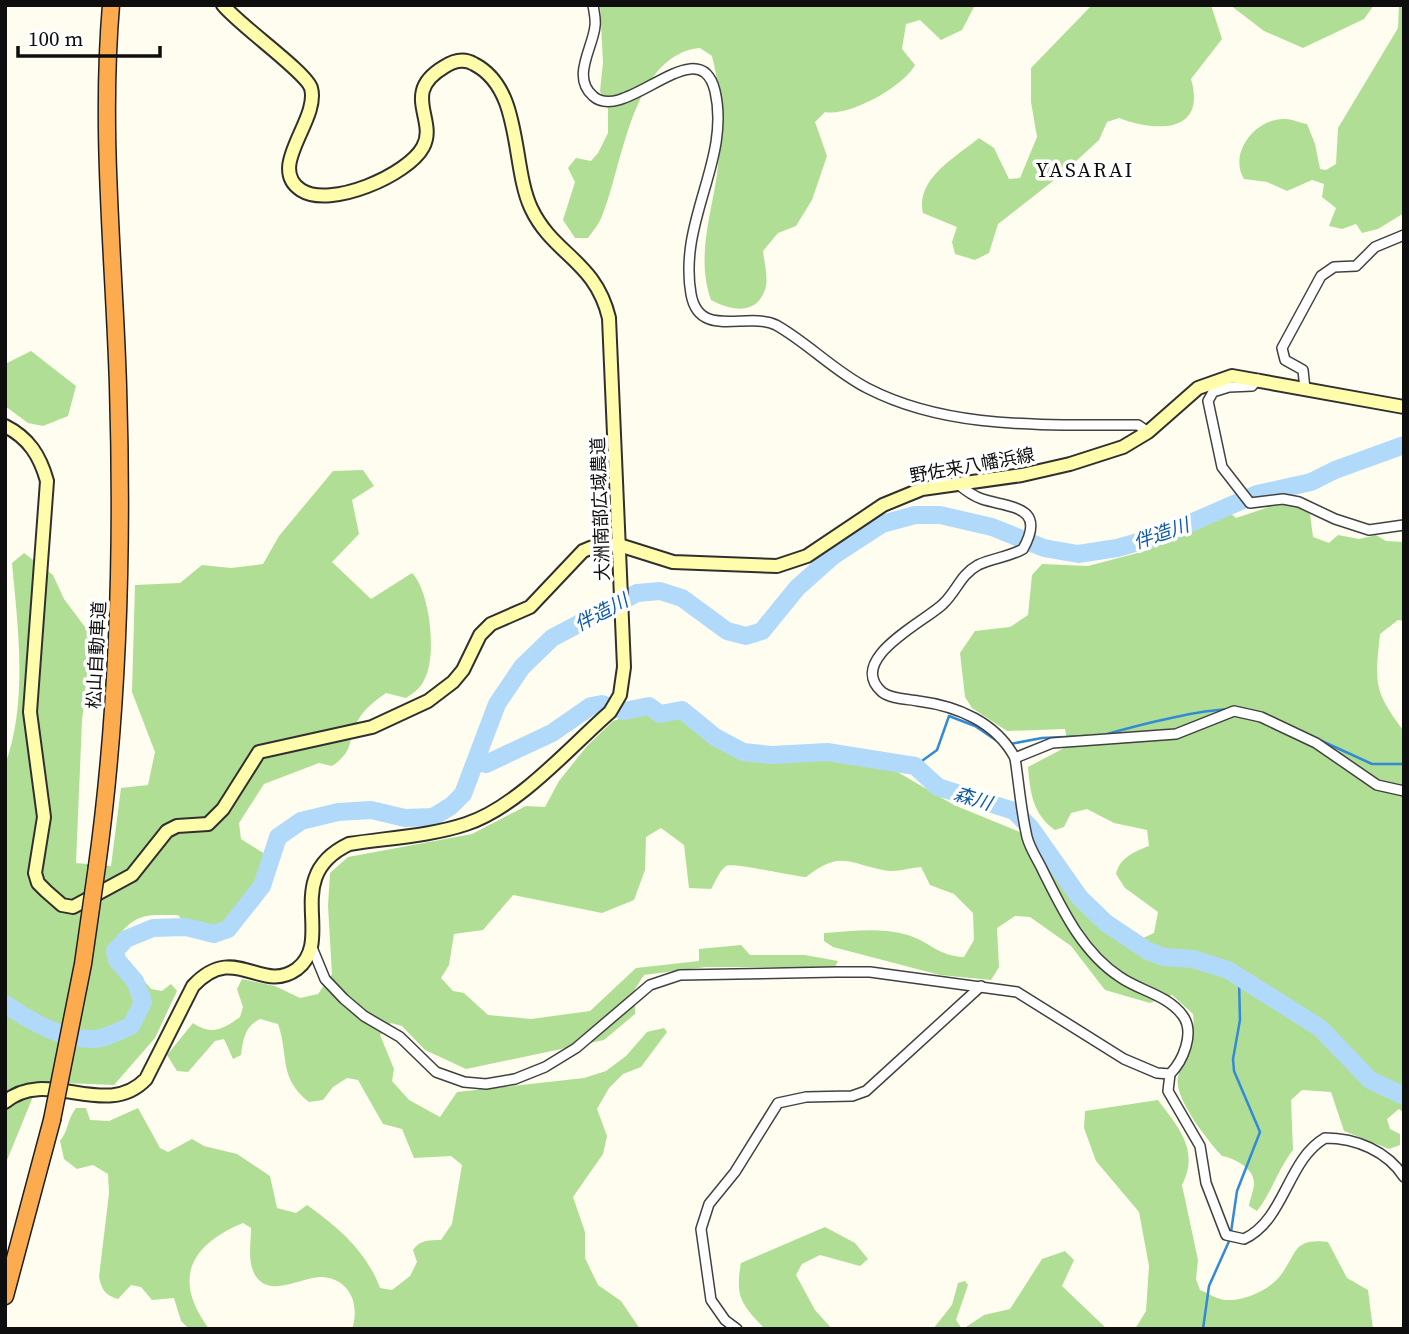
<svg xmlns="http://www.w3.org/2000/svg" width="1409" height="1334" font-family="'Source Serif 4','Noto Sans JP',serif">
<rect width="100%" height="100%" fill="#fffdf0"/>
<!-- forest -->
<g fill="#b1de95">
<path d="M 600,5 L 975,5 L 962,30 L 941,40 L 920,20 L 906,24 L 902,49 L 915,65 C 903,87 849,117 825,112 L 815,122 L 827,156 L 812,200 L 796,226 L 778,233 L 763,251 C 764,261 768,276 766,286 C 759,315 733,312 711,300 C 696,257 711,217 717,174 C 722,134 722,95 712,56 L 700,48 C 632,54 623,166 602,216 C 599,224 593,231 588,238 L 575,238 L 563,220 L 575,182 L 568,168 L 576,158 L 591,161 L 598,153 L 608,133 L 608,109 L 600,91 L 603,63 Z"/>
<path d="M 1092,5 L 1211,5 L 1222,39 L 1191,79 C 1207,134 1155,132 1119,118 L 1107,122 L 1099,140 L 1062,174 L 998,224 L 989,253 L 975,260 L 955,254 L 952,242 L 957,227 L 923,213 C 915,179 956,157 979,138 L 994,148 L 1009,179 L 1020,178 L 1037,137 L 1031,102 L 1031,68 Z"/>
<polygon points="1230,5 1374,5 1364,19 1303,48 1264,31"/>
<path d="M 1399,5 L 1404,5 L 1404,213 L 1378,229 L 1362,233 L 1356,224 L 1342,229 L 1329,226 L 1336,208 L 1322,197 L 1324,184 L 1312,180 L 1287,191 L 1267,182 L 1244,179 C 1228,153 1256,117 1286,119 C 1292,119 1300,123 1307,124 L 1315,144 L 1320,169 L 1326,170 L 1336,164 L 1338,128 L 1398,28 Z"/>
<polygon points="31,351 76,386 68,416 43,426 28,423 5,406 5,364"/>
<path d="M 363,470 L 374,486 L 352,500 L 359,534 L 332,562 L 371,599 L 412,573 C 430,591 437,655 425,678 C 421,688 415,692 406,698 L 386,693 C 376,700 365,708 358,720 C 347,740 355,751 332,766 L 319,763 L 264,784 L 239,823 L 241,839 L 265,854 L 256,887 L 218,936 L 210,940 L 196,936 L 178,915 C 149,915 137,912 118,936 L 126,959 L 151,989 L 162,991 L 171,984 L 177,991 L 155,1038 L 114,1085 L 39,1082 L 5,1165 L 5,765 C 28,702 18,628 12,563 L 24,553 L 53,575 L 64,599 L 91,635 L 82,721 L 76,863 L 111,866 L 121,788 L 148,785 L 155,752 L 132,692 L 135,585 L 180,583 L 202,565 L 231,568 L 263,564 L 279,536 L 333,471 Z"/>
<path d="M 1284,505 L 1299,506 L 1310,514 L 1313,537 L 1329,543 L 1338,535 L 1359,539 L 1376,535 L 1386,541 L 1404,542 L 1404,621 L 1398,620 L 1380,634 C 1375,682 1373,691 1404,731 L 1404,1113 L 1399,1109 L 1387,1119 L 1390,1129 L 1400,1134 L 1400,1145 L 1389,1149 L 1344,1131 L 1331,1092 L 1302,1090 L 1291,1100 L 1293,1150 C 1278,1169 1272,1192 1257,1211 L 1249,1206 C 1250,1199 1254,1190 1254,1183 C 1254,1168 1234,1158 1222,1156 C 1208,1141 1173,1097 1178,1077 C 1184,1054 1196,1039 1193,1014 L 1172,995 L 1150,1003 L 1105,990 L 1071,946 L 1030,917 L 1015,916 L 997,928 L 999,967 L 991,980 L 940,975 L 833,947 L 824,941 L 824,933 C 852,931 880,927 908,935 C 930,942 938,956 964,957 L 974,940 L 973,913 L 954,894 L 930,885 L 921,867 C 909,868 894,873 883,870 C 845,862 840,851 806,877 C 793,876 731,862 726,866 C 719,871 715,883 711,889 L 689,888 L 684,845 L 661,828 L 646,837 L 645,870 L 634,900 L 602,913 L 513,895 L 483,930 L 454,934 L 449,965 L 441,978 L 453,991 L 464,993 L 488,1015 L 531,1019 L 590,1011 L 636,968 L 699,961 L 699,949 L 741,945 L 750,955 L 805,955 L 838,961 L 835,967 L 706,967 L 644,975 L 635,989 L 635,1014 L 604,1040 L 466,1069 L 425,1050 L 402,1026 L 391,1023 L 380,1035 L 394,1069 L 392,1081 L 409,1100 L 440,1117 L 457,1092 L 584,1078 L 606,1071 L 626,1056 L 647,1032 L 664,1028 L 667,1032 L 641,1067 L 623,1074 L 609,1088 L 597,1109 L 607,1136 L 603,1154 L 573,1197 L 585,1232 L 585,1258 L 598,1285 L 621,1301 L 640,1329 L 352,1329 C 360,1306 351,1279 322,1277 C 304,1276 275,1296 259,1280 C 246,1267 251,1245 251,1228 L 243,1223 C 190,1245 172,1279 209,1329 L 189,1329 L 181,1321 L 174,1298 L 152,1300 L 141,1287 L 131,1285 L 118,1299 C 105,1295 102,1290 99,1277 L 109,1193 L 108,1174 L 93,1165 L 77,1169 L 64,1159 L 60,1141 C 69,1130 67,1119 76,1108 L 86,1108 L 90,1120 L 109,1121 L 138,1108 L 160,1148 L 168,1152 L 192,1139 L 204,1146 L 237,1154 L 270,1176 L 277,1208 L 296,1213 L 307,1205 C 338,1227 367,1252 380,1288 L 392,1290 L 410,1276 L 417,1262 L 413,1250 C 419,1240 430,1240 441,1240 L 452,1224 L 462,1165 L 451,1156 L 414,1158 L 402,1129 L 383,1124 L 358,1080 L 347,1078 L 333,1087 L 323,1100 L 309,1102 C 278,1078 289,1055 278,1024 L 260,1019 C 245,1026 243,1039 241,1055 L 233,1059 L 224,1039 L 215,1041 L 188,1072 L 177,1071 L 167,1055 L 193,1023 C 212,1036 223,1029 240,1017 L 243,1007 L 237,989 L 242,979 L 275,986 L 300,998 L 318,994 L 332,974 L 328,906 L 330,873 L 348,857 L 472,834 L 526,806 L 545,807 L 559,781 L 587,746 L 613,721 L 639,712 L 655,718 L 686,719 L 733,753 L 760,757 L 812,749 L 845,750 L 870,756 L 954,805 L 1022,833 L 1040,834 L 1067,870 L 1072,892 L 1089,915 L 1120,938 L 1143,938 L 1154,933 L 1158,912 L 1125,888 L 1116,874 C 1120,857 1134,852 1149,846 L 1147,830 L 1114,823 L 1087,809 L 1071,813 L 1064,827 L 1055,830 C 1033,815 1030,792 1028,767 L 1068,746 L 1065,729 L 1007,731 L 972,708 L 965,697 L 960,653 L 975,631 L 1010,627 L 1028,615 L 1032,575 L 1042,564 L 1088,566 L 1145,551 L 1229,512 L 1236,518 L 1272,506 Z"/>
<path d="M 1158,1100 C 1178,1127 1200,1150 1182,1185 L 1198,1260 L 1196,1279 L 1200,1290 C 1208,1293 1218,1300 1226,1300 C 1244,1301 1269,1290 1280,1276 C 1298,1253 1292,1238 1328,1242 L 1347,1278 L 1368,1290 L 1373,1329 L 1135,1329 L 1146,1311 L 1149,1266 L 1139,1212 L 1096,1161 L 1084,1128 L 1085,1111 Z"/>
<path d="M 825,1227 L 855,1243 L 868,1259 L 860,1266 L 820,1255 L 802,1264 L 796,1275 L 815,1310 L 832,1329 L 763,1327 C 741,1304 735,1296 741,1263 Z"/>
<polygon points="1065,1251 1074,1260 1062,1286 1107,1329 963,1329 984,1315 1010,1309 1042,1259"/>
<polygon points="965,1281 968,1285 956,1320 962,1329 933,1329 952,1305 958,1283"/>
</g>
<g fill="none" stroke-linecap="round" stroke-linejoin="round">
<!-- stream -->
<g stroke="#338ad6" stroke-width="2.5">
<polyline points="1302,732 1372,764 1404,764"/>
<path d="M 1100,736 C 1132,727 1227,700 1254,712"/>
<polyline points="1010,744 1042,738 1087,736"/>
<polyline points="915,766 937,750 949,716 975,726 1003,745"/>
<polyline points="1231,1232 1237,1191 1260,1132 1234,1071 1233,1059 1240,1020 1239,980"/>
<polyline points="1203,1329 1209,1286 1230,1239"/>
</g>
<!-- river -->
<g stroke="#b1dafa" stroke-width="18">
<polyline points="477,762 486,764 552,733 591,706 602,704 624,711 649,706 660,714 682,710 715,737 743,752 772,755 827,752 915,766 938,787 1014,811 1030,827 1080,898 1106,923 1148,951 1164,957 1193,959 1228,970 1320,1028 1370,1080 1404,1096"/>
<path d="M 5,1004 C 30,1021 62,1040 94,1039 C 105,1039 120,1030 131,1026 L 143,1002 L 135,981 L 117,960 L 115,951 L 126,939 L 153,928 L 186,927 L 214,934 L 228,929 L 262,886 L 278,837 L 301,821 L 338,812 L 371,810 L 405,818 L 433,817 L 451,806 L 463,794 L 497,704 L 522,667 L 552,638 L 637,593 L 660,591 L 682,598 L 727,631 L 746,636 L 762,631 L 797,588 L 833,556 L 882,524 L 915,515 L 940,515 L 992,527 L 1044,548 L 1078,554 L 1117,548 L 1163,535 L 1257,494 L 1311,482 L 1335,470 L 1404,445"/>
</g>
<!-- street casing -->
<g stroke="#414141" stroke-width="12">
<g id="street">
<path d="M 593,5 C 594,12 596,19 595,26 C 593,48 571,77 593,96 C 625,125 699,27 715,91 C 731,160 678,220 691,294 C 699,340 747,311 776,325 C 808,343 834,371 867,388 C 950,431 1048,424 1138,425 L 1148,432"/>
<polyline points="1258,379 1252,386 1229,387 1213,392 1208,401 1222,467 1250,503 1283,499 1299,502 1335,519 1369,530 1404,525"/>
<polyline points="1305,389 1303,370 1285,360 1282,348 1321,276 1334,267 1356,266 1375,247 1404,235"/>
<path d="M 958,484 C 965,490 973,496 982,499 C 1011,508 1047,506 1023,549 C 1009,557 993,558 978,565 C 960,575 957,591 943,604 C 926,621 845,659 882,692 C 891,699 908,699 918,701 C 957,706 996,722 1015,758 C 1019,784 1021,811 1027,837 C 1030,849 1038,860 1043,871 C 1062,909 1082,952 1120,977 C 1140,991 1168,995 1183,1016 C 1195,1033 1183,1061 1170,1074 L 1168,1091 L 1200,1146 L 1206,1183 L 1226,1235 L 1244,1239 C 1285,1220 1287,1160 1325,1138 C 1356,1138 1387,1151 1404,1177"/>
<polyline points="1015,758 1052,743 1176,734 1234,711 1261,717 1316,743 1377,785 1404,791"/>
<polyline points="311,945 325,979 344,999 364,1016 400,1037 436,1072 464,1082 486,1084 515,1079 545,1067 576,1048 650,985 680,975 836,972 870,972 1017,992 1124,1059 1157,1073 1170,1074"/>
<polyline points="737,1329 725,1320 711,1300 701,1229 709,1204 735,1172 778,1103 806,1097 852,1096 866,1091 981,986"/>
</g>
</g>
<!-- secondary casing -->
<g stroke="#303030" stroke-width="16">
<g id="secondary">
<path d="M 5,426 C 29,438 40,456 47,481 L 30,712 L 44,817 L 35,873 L 38,883 L 46,891 L 62,905 L 73,907 L 132,875 L 167,831 L 177,826 L 208,824 L 223,809 L 259,752 L 372,727 L 428,701 L 453,682 L 463,670 L 480,635 L 491,624 L 530,607 L 583,551 L 600,544 L 619,545 L 673,562 L 777,566 L 807,556 L 883,505 L 922,489 L 1022,475 L 1070,464 L 1123,447 L 1148,432 L 1198,388 L 1232,376 L 1404,407"/>
<path d="M 5,1102 C 47,1066 106,1121 146,1079 L 193,986 C 235,941 261,995 297,969 C 336,939 280,877 349,844 C 387,838 430,836 466,824 C 518,807 569,748 610,712 L 620,695 L 624,667 L 609,318 C 595,260 553,255 531,208 C 511,165 523,89 474,64 C 464,58 453,61 444,67 C 400,93 438,120 423,147 C 408,175 330,209 301,190 C 266,167 320,120 311,88 C 306,72 240,26 223,5"/>
</g>
</g>
<!-- highway casing -->
<g stroke="#1f1f1f" stroke-width="19">
<g id="highway">
<path d="M 97,866 C 119,707 123,546 118,386 C 114,257 100,134 111,5"/>
<polyline points="5,1296 52,1120"/>
</g>
</g>
<!-- street -->
<use href="#street" stroke="#fff" stroke-width="9"/>
<!-- secondary -->
<use href="#secondary" stroke="#fffcab" stroke-width="12"/>
<!-- highway -->
<use href="#highway" stroke="#fdab4f" stroke-width="16"/>
<!-- highway-bridge casing -->
<g stroke="#1f1f1f" stroke-width="19" stroke-linecap="butt">
<polyline id="highway-bridge" points="52,1120 83,964 97,866"/>
</g>
<!-- highway-bridge -->
<use href="#highway-bridge" stroke="#fdab4f" stroke-width="16"/>
</g>
<g text-anchor="middle" dominant-baseline="central" stroke-width="7" stroke-linejoin="round" paint-order="stroke">
<!-- street labels -->
<g font-size="18" fill="#0e0e0e" stroke="#fff">
<text transform="translate(972 465) rotate(-10)">野佐来八幡浜線</text>
<text transform="translate(600 509) rotate(-92)">大洲南部広域農道</text>
<text transform="translate(96 655) rotate(-87)">松山自動車道</text>
</g>
<!-- water labels -->
<g font-size="19" font-style="italic" fill="#0f5ba9" stroke="#fff">
<text transform="translate(1161 533) rotate(-19)">伴造川</text>
<text transform="translate(601 612) rotate(-28)">伴造川</text>
<text transform="translate(973 798) rotate(17)">森川</text>
</g>
<!-- quarter labels -->
<g font-size="21" letter-spacing="2" fill="#0e0e0e" stroke="#fff">
<text x="1085" y="169">YASARAI</text>
</g>
</g>
<!-- border -->
<rect width="1409" height="1334" fill="none" stroke="#0e0e0e" stroke-width="14"/>
<!-- scale -->
<path d="M18 46v10h142v-10" fill="none" stroke="#0e0e0e" stroke-width="3.5"/>
<text x="28" y="46" font-size="21" fill="#0e0e0e" stroke="#ffffff" stroke-width="5" paint-order="stroke">100 m</text>
</svg>
